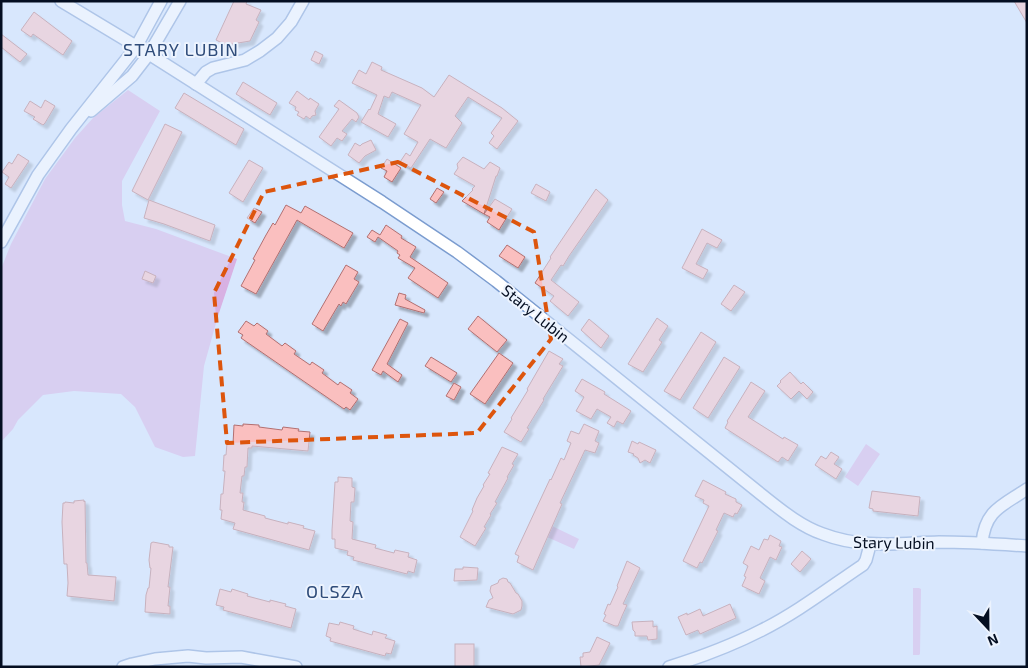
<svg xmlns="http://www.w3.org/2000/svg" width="1028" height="668" font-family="'Exo 2',sans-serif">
<defs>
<filter id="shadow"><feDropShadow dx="4" dy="4" stdDeviation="1" flood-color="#0004"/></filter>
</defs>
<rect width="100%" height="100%" fill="#d8e7fd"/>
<!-- green -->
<g fill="#d8b1e3">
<polygon points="128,90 160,111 122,181 122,205 125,221 156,229 237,259 218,316 204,366 195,456 183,457 155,447 135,407 121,394 74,391 43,395 18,420 13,429 1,442 1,269 11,244 45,179 75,138 93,118"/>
<polygon points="866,444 880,454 858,486 845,477"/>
<polygon points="552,526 579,539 574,549 547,537"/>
<polygon points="913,588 919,588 921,589 920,654 919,655 913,655"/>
</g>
<!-- building -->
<g fill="#fabfbf" stroke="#b27071" filter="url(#shadow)">
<polygon points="234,1 247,1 246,4 261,10 256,20 259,22 250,41 226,45 216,40"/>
<polygon points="1014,1 1027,1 1027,23"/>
<polygon points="34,12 72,41 63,55 33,34 31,37 21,30"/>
<polygon points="1,34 27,54 20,62 1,47"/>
<polygon points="315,51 323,55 319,64 311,60"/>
<polygon points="372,62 382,67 381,70 422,88 434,97 449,75 502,108 518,121 497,149 489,143 494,136 491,133 502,118 468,97 455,116 462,123 446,148 430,139 411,168 400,162 406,153 410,156 418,142 404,134 421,105 392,92 389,98 384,96 378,114 396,124 388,137 361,122 369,109 370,110 377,95 352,83 359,70 366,74"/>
<polygon points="243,82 277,103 270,115 236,94"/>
<polygon points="297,91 309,100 310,98 319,104 315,111 316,115 312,116 310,119 306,116 304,119 297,115 299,112 295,110 296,107 289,103"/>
<polygon points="184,93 244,129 236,145 175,108"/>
<polygon points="45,100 55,106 45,123 43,125 33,119 35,117 24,111 30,101 41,108"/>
<polygon points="339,100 357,113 359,117 356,122 352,119 342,131 347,134 342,141 337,138 331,146 319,137 339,109 334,106"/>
<polygon points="165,124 182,132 148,200 132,191"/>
<polygon points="371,140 376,150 365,156 359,163 348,155 355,143 360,146 362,144"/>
<polygon points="18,154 29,161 11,188 5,184 9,177 2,172 9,162 12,164"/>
<polygon points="463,157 484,169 490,162 500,168 497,176 496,176 484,214 462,201 473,190 472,189 475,186 454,174 458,168 457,164"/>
<polygon points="387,159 401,168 392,182 384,177 387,171 381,168"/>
<polygon points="249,160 263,168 243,202 229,193"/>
<polygon points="536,184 550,192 546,201 531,193"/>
<polygon points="437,188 444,192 436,203 430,199"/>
<polygon points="596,189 608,200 569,256 563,266 561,265 551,280 579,302 568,316 550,301 554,296 535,283 551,258 550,257"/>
<polygon points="495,199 512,209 499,230 487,222 490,217 484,214"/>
<polygon points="149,200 215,225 210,241 164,224 144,218"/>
<polygon points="286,205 301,213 305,206 353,233 344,248 297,220 256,294 241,286 255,260 253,259 266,235 273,223 275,225"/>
<polygon points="254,208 262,212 255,223 247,218"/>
<polygon points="386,225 402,236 401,238 416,247 410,257 448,283 438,298 408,278 415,268 398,258 400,255 397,253 398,251 378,237 375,242 367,237 372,230 380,235"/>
<polygon points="702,229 722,240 717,248 707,243 696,264 708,270 703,279 682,268"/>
<polygon points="507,245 525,257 518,268 499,256"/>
<polygon points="346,265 358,272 354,279 359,282 346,304 343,302 341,306 339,304 323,331 312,324"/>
<polygon points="145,271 156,276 153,283 142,279"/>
<polygon points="734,285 745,292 731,311 721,304"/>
<polygon points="399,293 406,295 405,299 425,310 424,313 395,305"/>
<polygon points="478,316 507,340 497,352 468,329"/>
<polygon points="657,318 668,326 659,340 662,342 643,372 628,364"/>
<polygon points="400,319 408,323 387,364 402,375 398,382 383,371 381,375 372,370"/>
<polygon points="589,319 609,336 601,348 581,330"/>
<polygon points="246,321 254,326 257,323 268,331 266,334 282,346 285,343 296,351 294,354 310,365 312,362 324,370 322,373 338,385 340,382 352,390 350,393 358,399 350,410 346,407 344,409 241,338 243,335 238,332"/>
<polygon points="701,332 716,342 680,400 664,391"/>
<polygon points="549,351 563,359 559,364 563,366 543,399 544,400 527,428 529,429 521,442 504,432 512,419 511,418 528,390 527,389"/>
<polygon points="499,353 513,363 485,404 470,394"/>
<polygon points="431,357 457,373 451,382 425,366"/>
<polygon points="724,357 740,367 708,418 693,408"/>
<polygon points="790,372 801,384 803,382 813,392 807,399 799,391 791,399 777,386 781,382 780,381"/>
<polygon points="582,379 605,392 604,394 631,411 623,424 617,421 614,427 607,423 611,417 597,409 591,419 576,411 584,397 575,391"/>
<polygon points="751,382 765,391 748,417 783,439 784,437 798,445 788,461 782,457 778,462 725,428 728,422 727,421 729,418"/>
<polygon points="454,383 461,387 454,400 446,396"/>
<polygon points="243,424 259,425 259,427 282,430 283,427 299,429 298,431 310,432 308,451 252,446 252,448 248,448 247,467 245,467 244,476 242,476 240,493 243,493 242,502 244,502 243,510 265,516 265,518 288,524 288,522 304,526 303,528 315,531 309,550 233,529 235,523 221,519 222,510 220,510 221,494 223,494 225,471 223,471 224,455 226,455 227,443 233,444 234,425 243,426"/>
<polygon points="584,424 599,431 595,441 599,443 595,453 585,450 560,503 562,504 533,570 517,562 519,556 515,554 550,479 551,480 561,458 564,460 571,443 567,441 571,431 579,434"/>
<polygon points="632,441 638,444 639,442 656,450 650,463 645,460 640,463 638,458 633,455 634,454 628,452"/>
<polygon points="502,447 518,454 512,464 514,465 507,477 508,478 495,502 497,503 490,514 491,515 484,527 486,528 475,546 460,537 473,511 472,510 477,498 484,486 483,485 490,474 488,473"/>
<polygon points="831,452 839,457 834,464 842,469 836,479 815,465 821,456 826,459"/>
<polygon points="338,477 352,478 352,487 355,488 354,502 351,502 350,521 353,522 352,539 376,545 375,548 394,553 395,550 409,553 408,557 417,560 414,573 408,571 407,574 353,560 354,557 347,555 348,551 335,548 335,539 332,539 332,530 335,482 338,482"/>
<polygon points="703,480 726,492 725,494 736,499 736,502 742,505 737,514 735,513 733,517 724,513 716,530 718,531 702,563 700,562 697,568 683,561 709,506 703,503 704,500 695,496"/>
<polygon points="872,491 920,497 918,516 873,511 873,509 869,508"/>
<polygon points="84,500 84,502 85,501 86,563 87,563 88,575 116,577 114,601 67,596 68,583 67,564 64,564 62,522 63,503 65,503 65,502 74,503 74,501"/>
<polygon points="770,535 781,541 779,546 782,547 776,560 770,557 760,578 765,581 759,594 742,586 746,577 744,576 748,566 743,563 751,546 759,550 764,539 768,540"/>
<polygon points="153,542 169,545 169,547 173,547 168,587 170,587 168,606 170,606 170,614 145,612 146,595 148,588 149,588 151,568 150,568 149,560 151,543"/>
<polygon points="802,551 811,559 800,572 791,564"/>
<polygon points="627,561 640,568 623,604 627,605 622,616 618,626 615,626 603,621 606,615 604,614 608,604 610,605 618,587 617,586"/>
<polygon points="463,567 478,568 477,580 454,581 455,569 463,569"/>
<polygon points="503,578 507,579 508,582 510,583 516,593 518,594 522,601 522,606 521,610 513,614 486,607 489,600 493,598 490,591 491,586 498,583 499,580"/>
<polygon points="220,589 231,592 232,589 248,594 247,596 270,602 270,600 286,604 285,606 296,609 291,628 223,610 224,607 216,605"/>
<polygon points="730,604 736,618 700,634 698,630 686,635 678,617 687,613 687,615 700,609 703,616"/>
<polygon points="653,621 653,627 657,626 657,639 648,640 647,636 635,636 635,632 633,630 632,622"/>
<polygon points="340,622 354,626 353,629 372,635 373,631 387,635 385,638 395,641 391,654 386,653 385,656 330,641 331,638 326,636 329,623 339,625"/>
<polygon points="597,637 610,643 599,665 581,667 580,657 583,657 583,653 590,652"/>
<rect x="455" y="644" width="19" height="23"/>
</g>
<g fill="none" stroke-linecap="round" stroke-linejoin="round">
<!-- minor casing -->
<g stroke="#7b9ccf" stroke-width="14">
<g id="minor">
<path d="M 61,1 L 149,54 L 382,202 L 457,252 L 496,281 L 762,495 C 781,510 800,526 823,534 C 862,549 899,543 939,542 C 969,542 998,544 1027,546"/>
<polyline points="196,84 206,72 213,68 245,60 260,51 277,38 291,22 303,1"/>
<polyline points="91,111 132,76 149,54 180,1"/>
<polyline points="1,242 38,175 71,129 136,47 161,1"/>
<path d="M 982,543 C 985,510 1002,506 1027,489"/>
<polyline points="123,667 132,664 155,659 188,656 206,658 241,657 296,667"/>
<path d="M 669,667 C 701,657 733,645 762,630 C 798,612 830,587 863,565 L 866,560 L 870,545"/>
</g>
</g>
<!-- minor -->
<use href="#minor" stroke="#fff" stroke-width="11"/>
</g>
<!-- marked area -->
<path d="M0 0H1028V668H0ZM 398,162 L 534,232 L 551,339 L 477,433 L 227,443 L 214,293 L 264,192 Z" fill="#d8e7fd" fill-opacity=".55" fill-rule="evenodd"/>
<path fill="none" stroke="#dd550d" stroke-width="4" stroke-dasharray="10 6" stroke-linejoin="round" d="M 398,162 L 534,232 L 551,339 L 477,433 L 227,443 L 214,293 L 264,192 Z"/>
<g text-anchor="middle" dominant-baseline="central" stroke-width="4" stroke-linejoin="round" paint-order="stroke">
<!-- street labels -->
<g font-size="16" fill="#040e21" stroke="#ecf3fe">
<text transform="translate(536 313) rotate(39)">Stary Lubin</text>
<text transform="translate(894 542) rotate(1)">Stary Lubin</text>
</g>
<!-- neighbourhood labels -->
<g font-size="18" letter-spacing="1" fill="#2f4c7a" stroke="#ecf3fe">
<text x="181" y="49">STARY LUBIN</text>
<text x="335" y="591">OLSZA</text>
</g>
</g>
<!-- border -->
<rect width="1028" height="668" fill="none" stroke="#040e21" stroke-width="5"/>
<!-- north arrow -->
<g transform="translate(988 628) rotate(158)" stroke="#ecf3fe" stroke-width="4" paint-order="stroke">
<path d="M0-4L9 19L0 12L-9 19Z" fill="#040e21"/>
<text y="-8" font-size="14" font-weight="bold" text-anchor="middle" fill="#040e21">N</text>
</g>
</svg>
